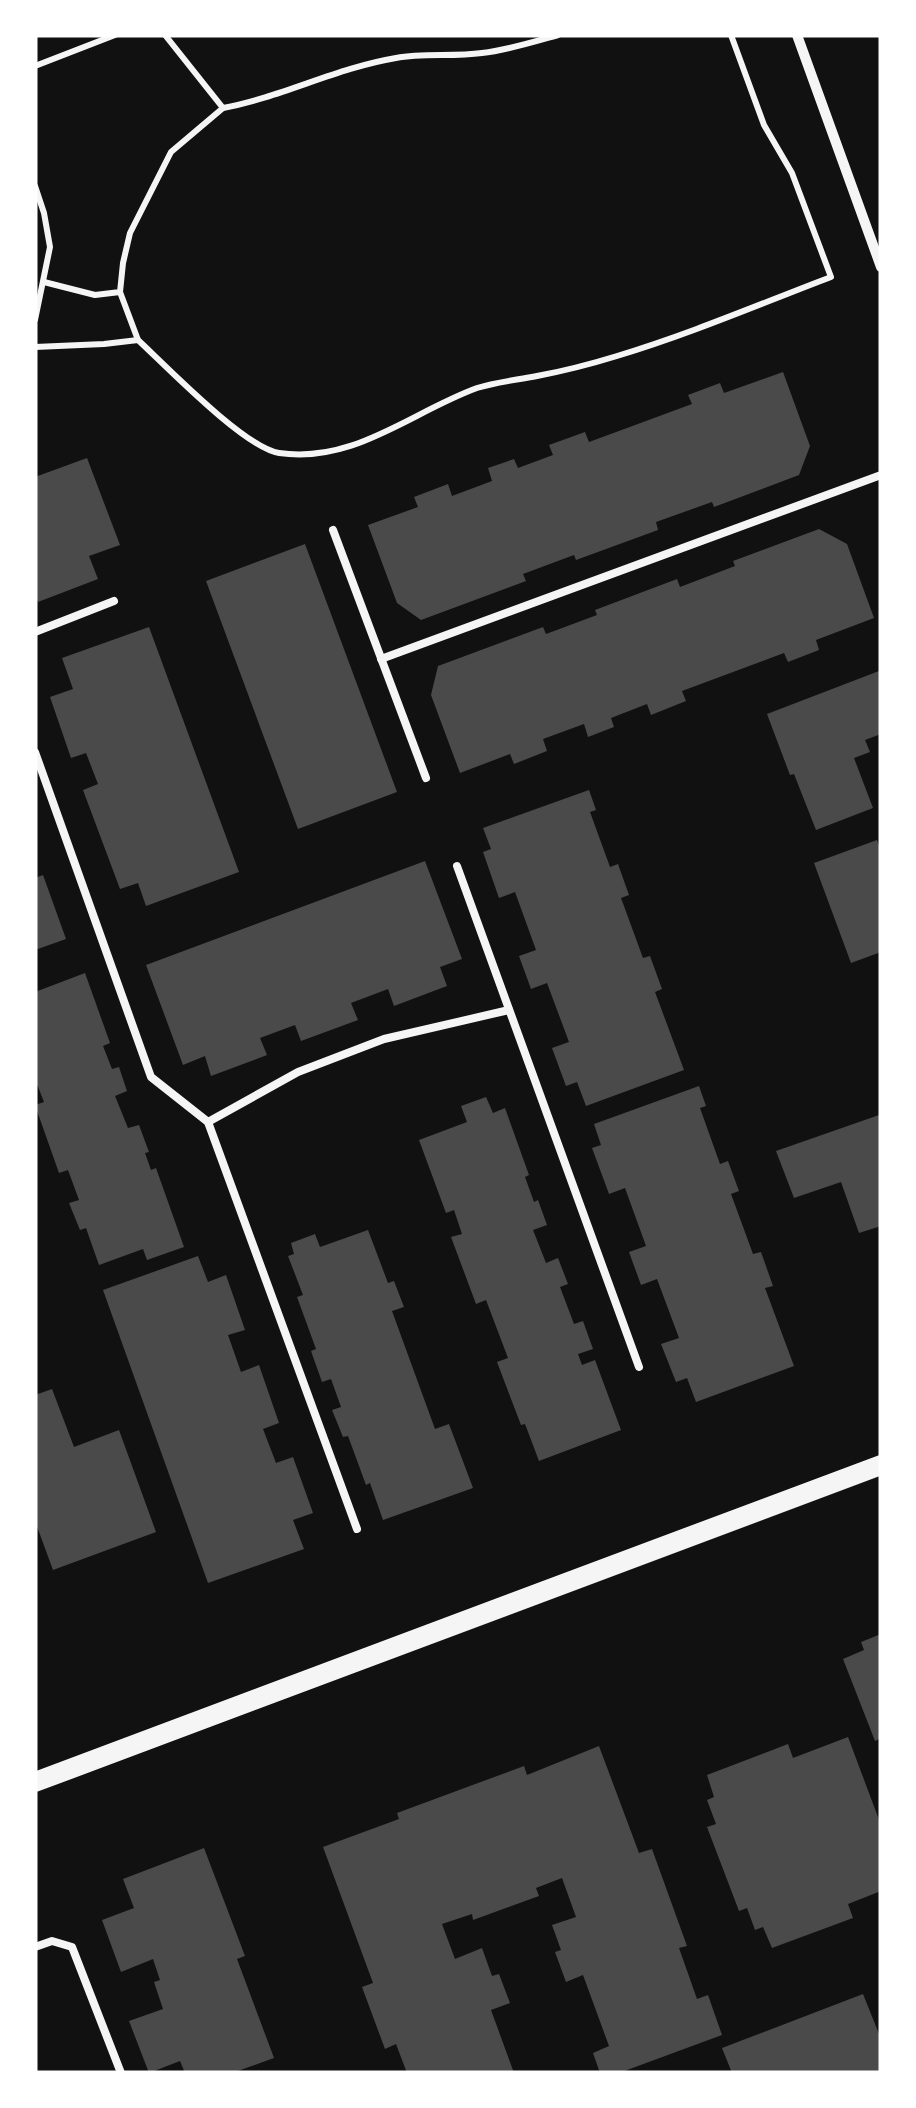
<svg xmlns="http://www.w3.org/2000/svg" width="916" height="2108" font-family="Arial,sans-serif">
<rect width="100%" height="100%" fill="#111"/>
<!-- building -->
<g fill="#4a4a4a">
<polygon points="783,372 810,446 799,475 714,507 712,502 656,522 658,530 576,560 574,555 523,574 526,581 421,620 397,603 368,525 418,507 414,497 448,484 452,496 492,481 488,468 514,459 518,468 553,455 549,445 585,432 589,442 692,404 688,395 720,383 724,393"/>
<polygon points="87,458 120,545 89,556 98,579 38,602 35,593 35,477"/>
<polygon points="819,529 847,544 874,618 816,640 819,650 788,662 784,653 682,691 686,701 651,715 647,704 611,718 614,727 588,737 584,724 543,739 547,751 514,764 510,754 460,773 431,695 438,666 543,627 546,634 597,615 595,610 677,579 680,587 735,566 733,561"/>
<polygon points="305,544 397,792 298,829 206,581"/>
<polygon points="149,627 239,872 146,906 138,883 120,889 83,790 98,784 86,753 71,758 50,697 73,689 62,658"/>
<polygon points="879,671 881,734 865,740 870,752 854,758 873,808 816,830 794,774 790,775 767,714"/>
<polygon points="589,790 596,810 590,812 610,867 618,864 629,895 621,898 643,958 650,956 662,989 655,992 684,1070 586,1106 577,1082 566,1086 552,1048 569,1042 547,983 531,989 519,956 536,950 515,892 499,898 483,852 491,849 483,828"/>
<polygon points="877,840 881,851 881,952 851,963 814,863"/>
<polygon points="425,861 462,959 440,967 447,986 394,1006 388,989 351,1003 358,1020 301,1041 295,1025 260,1038 267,1055 211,1076 205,1056 183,1065 146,965"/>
<polygon points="43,875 66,939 35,950 35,878"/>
<polygon points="85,973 110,1043 103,1046 112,1069 119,1067 127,1091 115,1096 128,1128 139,1125 149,1152 145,1153 151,1170 156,1168 184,1247 147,1260 143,1249 99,1265 86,1228 80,1230 69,1203 79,1200 68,1170 59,1173 35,1105 44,1102 35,1079 35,992"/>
<polygon points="699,1086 706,1106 700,1108 720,1164 728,1161 739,1191 731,1194 753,1254 761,1252 773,1286 765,1288 794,1366 696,1402 687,1378 676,1382 661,1344 679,1338 657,1279 641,1285 629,1252 646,1246 625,1188 609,1194 592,1148 601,1145 594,1124"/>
<polygon points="486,1097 493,1113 505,1108 529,1175 525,1177 534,1202 538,1200 547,1225 533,1230 546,1263 558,1258 568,1284 560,1287 574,1324 583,1321 593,1349 578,1354 582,1365 595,1360 621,1430 539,1461 525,1424 521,1425 497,1362 508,1358 486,1300 476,1304 451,1237 462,1234 454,1210 446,1213 419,1140 467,1122 461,1106"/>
<polygon points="879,1115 881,1121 881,1226 859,1233 841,1182 794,1198 776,1151"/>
<polygon points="368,1230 388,1283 394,1281 404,1307 392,1311 435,1429 449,1424 473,1488 383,1520 370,1483 366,1485 348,1436 343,1437 332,1410 341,1407 331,1379 322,1382 311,1351 316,1349 297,1297 303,1295 288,1256 294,1254 291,1243 315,1234 320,1247"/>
<polygon points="198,1256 208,1282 226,1275 245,1330 228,1335 241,1372 259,1365 279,1423 263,1429 276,1463 293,1457 313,1513 293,1520 304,1549 208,1583 103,1290"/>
<polygon points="52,1389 74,1447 119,1430 156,1532 53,1570 35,1521 35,1395"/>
<polygon points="881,1634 881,1738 875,1741 843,1659 864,1650 861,1642"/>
<polygon points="848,1737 881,1825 881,1891 848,1904 853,1918 772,1948 763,1927 755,1930 747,1908 739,1911 707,1827 716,1824 707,1800 714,1797 707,1775 788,1744 793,1758"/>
<polygon points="599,1746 639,1853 652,1849 687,1946 679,1948 697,1999 708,1995 722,2035 619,2073 600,2073 593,2053 609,2046 583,1975 566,1982 555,1952 561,1950 552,1925 576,1917 562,1878 536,1888 539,1896 473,1920 472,1914 442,1924 455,1959 482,1948 492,1976 499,1974 510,2003 491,2010 514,2073 407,2073 396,2044 385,2049 362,1987 373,1983 323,1847 399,1819 397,1813 524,1766 527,1775"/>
<polygon points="204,1848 245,1956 237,1959 274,2058 232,2073 185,2073 180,2061 149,2073 129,2021 163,2009 154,1982 160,1980 153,1959 121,1972 102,1920 134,1908 123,1879"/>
<polygon points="863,1994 881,2039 881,2073 732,2073 722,2048"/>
</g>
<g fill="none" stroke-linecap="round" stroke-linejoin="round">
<!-- path -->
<g stroke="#f5f5f5" stroke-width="6">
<path d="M 165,35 L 223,108 C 282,97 336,68 396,58 C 424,53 453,57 482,53 C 508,50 533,42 558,35"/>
<polyline points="35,66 115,35"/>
<polyline points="35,186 44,213 50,247 35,320"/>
<polyline points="44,282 95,295 120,292 123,263 130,233 171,152 223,108"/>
<polyline points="120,292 138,340"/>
<path d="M 35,347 L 104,344 L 138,340 C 166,366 245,448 279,453 C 354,464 411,412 477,388 C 496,382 517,380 537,376 C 564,371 591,364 617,356 C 690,334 760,304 831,277 L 792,173 L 764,125 L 731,35"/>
</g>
<!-- service -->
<g stroke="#f5f5f5" stroke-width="8">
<polyline points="333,530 426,778"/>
<polyline points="35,632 114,601"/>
<polyline points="381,659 881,475"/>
<polyline points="35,752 151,1077 208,1122 357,1529"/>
<polyline points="457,866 639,1367"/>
<polyline points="208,1122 298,1072 384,1039 509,1010"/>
<polyline points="35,1947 52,1941 72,1947 121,2073"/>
</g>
<!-- minor -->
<polyline stroke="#f5f5f5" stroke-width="10" points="797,35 881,267"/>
<!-- secondary -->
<polyline stroke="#f5f5f5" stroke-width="20" points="35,1782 881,1465"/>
</g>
<!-- border -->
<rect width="916" height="2108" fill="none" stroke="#ffffff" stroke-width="75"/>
</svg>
